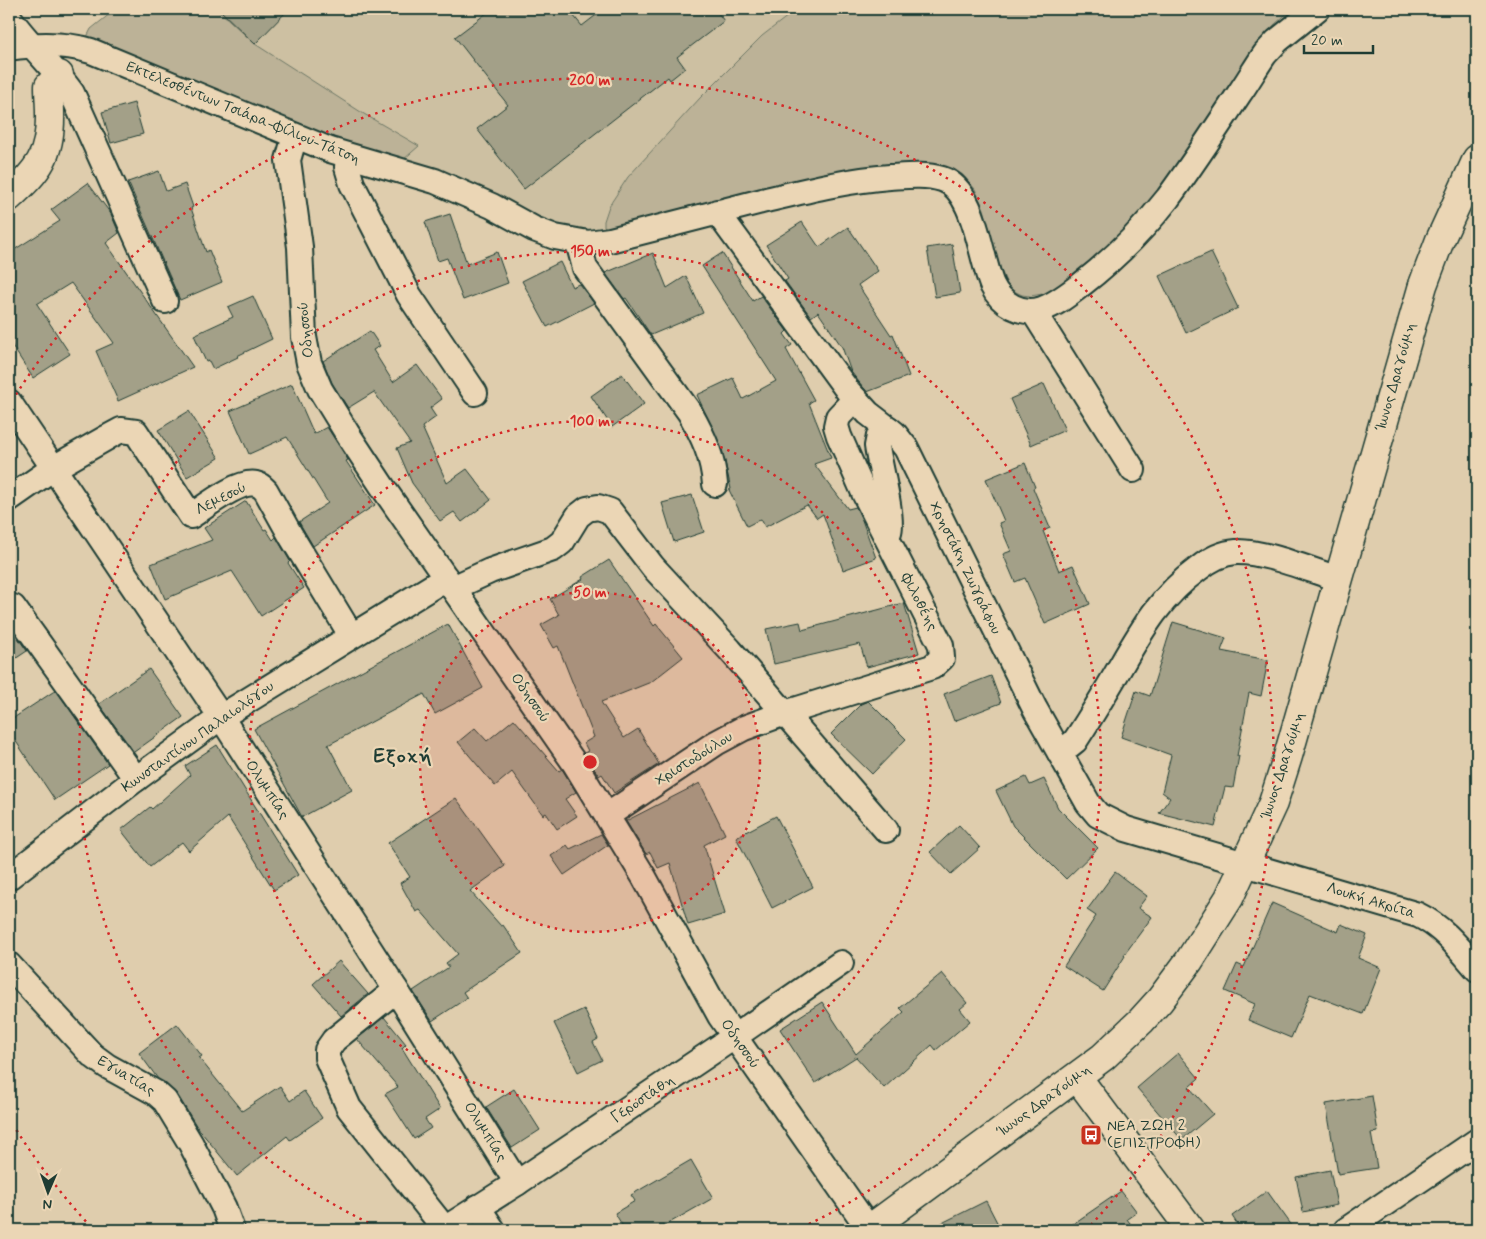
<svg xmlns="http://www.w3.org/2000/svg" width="1486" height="1239" font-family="Mynerve,sans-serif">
<rect width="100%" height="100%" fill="#dfcdad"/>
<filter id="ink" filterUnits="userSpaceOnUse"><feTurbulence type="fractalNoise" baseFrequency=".02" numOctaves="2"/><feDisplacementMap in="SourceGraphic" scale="10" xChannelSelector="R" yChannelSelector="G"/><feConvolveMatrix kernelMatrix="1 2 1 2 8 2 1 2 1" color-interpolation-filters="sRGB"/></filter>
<g filter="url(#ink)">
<!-- built -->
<polygon fill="#cdc0a2" points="116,9 1292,9 1274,25 1256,46 1233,83 1041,295 1030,296 1014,291 1004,279 984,209 975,189 963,175 954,169 939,166 921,165 800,181 689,206 609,230 579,232 534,220 439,168 386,161 87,37 91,29"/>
<!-- green -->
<g fill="#bcb297" stroke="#6e7866">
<polygon points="116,9 217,9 255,44 364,114 419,146 403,160 386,161 92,44 87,37 91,29"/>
<polygon points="797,9 1292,9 1274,25 1256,46 1158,196 1091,266 1049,293 1030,296 1022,295 1014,291 1007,284 1000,268 984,209 975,189 963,175 954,169 939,166 921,165 800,181 689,206 609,230 604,226 604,221 609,206 628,177 700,98 762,36"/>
</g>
<!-- building -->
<g fill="#a3a088" stroke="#1f3d34">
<polygon points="219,9 289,9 255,44"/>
<polygon points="492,9 568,9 582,26 604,9 715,9 724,21 677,57 685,68 670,80 668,77 524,189 477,129 508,105 455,37"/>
<polygon points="134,103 143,134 111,143 102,112"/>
<polygon points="159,171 166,191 185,184 193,207 191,208 206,252 209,250 222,282 180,300 128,182"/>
<polygon points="88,183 111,214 119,233 106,243 193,367 118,401 96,351 114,343 71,283 37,304 70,354 33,378 9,341 9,253 60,221 51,210"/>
<polygon points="450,214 467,264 497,252 508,283 463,300 447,258 438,261 425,222"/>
<polygon points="802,222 819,247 848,227 878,271 858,285 891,335 893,334 909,376 867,392 851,372 842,347 818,312 811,317 785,281 788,279 766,245"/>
<polygon points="952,244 960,293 935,297 927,248"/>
<polygon points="1211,252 1238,308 1186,333 1159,276"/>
<polygon points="653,253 667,288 686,276 703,313 651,335 626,298 624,299 605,273"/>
<polygon points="722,253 753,301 761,296 787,331 784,334 792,345 786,349 814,400 809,403 831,458 814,464 848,509 856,507 862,520 876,558 843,570 823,514 817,518 807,505 765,527 761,519 747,526 729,490 731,489 722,449 697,395 733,378 743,399 776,381 702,266"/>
<polygon points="560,262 572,287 579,284 594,303 547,327 522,281"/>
<polygon points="253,296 272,339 237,356 238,357 213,369 209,361 206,362 194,335 233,317 228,307"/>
<polygon points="370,331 380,346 373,350 393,382 417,365 442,399 430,408 436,417 422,427 447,483 467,469 491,500 462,522 454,512 440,521 412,483 397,448 410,443 374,392 348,408 332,383 323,361"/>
<polygon points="622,374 644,404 612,427 591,396"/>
<polygon points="292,384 314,434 327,427 348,460 346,461 375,505 313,546 299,522 328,503 287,437 249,454 230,411"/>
<polygon points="1044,384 1065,430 1031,445 1010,399"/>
<polygon points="189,411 219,458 187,477 158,430"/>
<polygon points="1025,463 1035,487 1033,488 1050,528 1043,531 1059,571 1073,565 1090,604 1045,624 1025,578 1015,582 1003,554 1011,551 999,523 1004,521 986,479"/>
<polygon points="692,495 704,532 674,542 662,503"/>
<polygon points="246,501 264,530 266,529 273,540 276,537 290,561 288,563 304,588 261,616 232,571 165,599 151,564 212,540 204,528"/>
<polygon points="609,560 654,626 656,624 683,657 651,682 601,702 624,738 638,729 659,764 614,793 602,774 599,776 584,753 588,751 584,743 594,737 558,646 554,648 541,625 559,615 550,599 583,579 582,577"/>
<polygon points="904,603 919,653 867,667 860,644 774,664 766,629 800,622 802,630"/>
<polygon points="1173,622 1226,638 1221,651 1268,660 1261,696 1249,693 1237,756 1239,756 1233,788 1225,787 1215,827 1159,813 1170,798 1162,792 1171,755 1121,737 1136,691 1150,696"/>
<polygon points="448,624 483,688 435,714 424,694 328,745 352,790 302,817 254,729"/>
<polygon points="9,625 27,651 9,663"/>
<polygon points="149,669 183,717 134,752 99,704"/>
<polygon points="991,676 1001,703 954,721 944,694"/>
<polygon points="56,690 108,764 55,800 9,731 9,721"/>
<polygon points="868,701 906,739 872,774 831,734 861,704"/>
<polygon points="514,719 559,771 562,769 576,792 565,799 577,816 557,829 546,813 543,815 512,772 495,786 458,742 475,728 487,741"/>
<polygon points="217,745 298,875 274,890 228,817 189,851 182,842 150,867 121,830 150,807 152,809 190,775 185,766"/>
<polygon points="1026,777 1030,785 1044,779 1058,808 1098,848 1066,879 1013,826 996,791"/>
<polygon points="700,783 725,834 704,845 725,914 688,925 670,863 658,868 650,852 646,854 626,821"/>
<polygon points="456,798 505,866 470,891 501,926 503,925 522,953 463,992 467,998 432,1021 413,991 449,967 446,963 458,954 420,910 416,912 400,883 410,877 388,843"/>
<polygon points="776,816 813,887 772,908 736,837"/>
<polygon points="959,825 980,848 951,874 930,852"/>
<polygon points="601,834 608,845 564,875 551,856 567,845 570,849"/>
<polygon points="1115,872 1147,896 1138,908 1152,917 1124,955 1125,956 1103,991 1064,966 1096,916 1087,910"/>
<polygon points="1272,903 1338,932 1341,924 1367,935 1358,958 1381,968 1363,1014 1310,994 1291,1038 1248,1020 1255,1004 1225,991 1237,964 1244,967"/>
<polygon points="339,961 368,994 341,1016 313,984"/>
<polygon points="942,973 967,1003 960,1009 970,1021 936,1050 932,1045 884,1088 856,1057 815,1083 780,1029 822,1002 856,1054 904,1012 900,1008"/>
<polygon points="584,1009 598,1039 593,1042 602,1060 578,1072 554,1023"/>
<polygon points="384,1017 406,1044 402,1048 440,1109 425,1119 431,1128 414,1139 385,1094 398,1087 357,1039"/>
<polygon points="177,1024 202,1056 199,1058 242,1111 280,1086 290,1101 304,1091 322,1118 290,1140 287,1136 237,1176 197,1127 177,1094 158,1079 139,1053"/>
<polygon points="1178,1053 1199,1078 1189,1087 1213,1114 1182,1140 1137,1088"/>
<polygon points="514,1089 540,1130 512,1148 486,1107"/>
<polygon points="1372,1096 1378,1132 1371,1133 1377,1168 1338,1174 1326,1104"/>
<polygon points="691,1160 713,1198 657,1230 625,1230 615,1213 635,1201 631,1195"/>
<polygon points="1330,1170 1337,1205 1303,1212 1296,1177"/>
<polygon points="1121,1191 1137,1212 1127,1219 1135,1230 1064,1230"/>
<polygon points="1267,1191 1277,1205 1295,1230 1241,1230 1232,1216"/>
<polygon points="986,1201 1001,1230 928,1230"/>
</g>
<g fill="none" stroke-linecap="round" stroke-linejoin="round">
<!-- street casing -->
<g stroke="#1f3d34" stroke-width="28">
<g id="street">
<path d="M 9,17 C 28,44 53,66 72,93 L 165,301"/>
<path d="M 9,48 C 36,44 64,43 91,51 L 330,150 L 435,181 L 492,206 L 534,229 L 555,237 L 588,243 L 610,240 C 661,227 711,214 762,201 C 804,191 847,180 890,177 C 907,176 925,174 942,179 C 975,189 980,257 992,285 C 1001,304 1022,316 1042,309 C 1057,304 1070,293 1082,284 C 1114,259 1143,230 1168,198 C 1193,164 1216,129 1239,94 C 1248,81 1256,67 1265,54 L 1277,41 L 1317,9"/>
<polyline points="295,136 288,160 300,247 304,337 309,363 320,389 347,433 386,492 575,764 644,877 720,1016 869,1229"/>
<polyline points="348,156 347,167 352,184 409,295 475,393"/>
<path d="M 717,212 L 848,391 L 868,413 L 894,433 L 906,448 L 1035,709 L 1088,803 L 1098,815 L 1126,829 L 1418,915 C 1443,927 1459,948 1477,969"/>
<path d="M 578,242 L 585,268 L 690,413 C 703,436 713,457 715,484"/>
<polyline points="1033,311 1133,470"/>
<polyline points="9,402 221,717 396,990 517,1183"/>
<path d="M 9,499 L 52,469 L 108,437 L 121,430 L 136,432 L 191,516 C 206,506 239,480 256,484 C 261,485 263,488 266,491 L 291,536 L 351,635"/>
<path d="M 889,532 C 894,519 879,463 877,446 L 879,436 L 889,429"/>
<polyline points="453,588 490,571 553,549 562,542 578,516 587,509 598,507 610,511 653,567 730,650 886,830"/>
<polyline points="13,607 136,779"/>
<path d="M 1060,753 L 1075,741 C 1089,720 1102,698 1115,676 C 1139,635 1158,598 1198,569 C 1209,560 1221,553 1236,552 C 1265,551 1309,570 1339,579"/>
<polyline points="608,815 716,743 744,728 785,713 932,667 942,658 941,645 864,493 839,436 836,426 838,417 855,399"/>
<polyline points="9,877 136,779 221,717 446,578"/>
<polyline points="9,965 92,1055 107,1066 156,1093 165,1101 191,1144 224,1208 232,1230"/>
<polyline points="396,990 334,1040 327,1050 327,1058 349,1108 445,1229"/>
<polyline points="478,1207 493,1230"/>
<polyline points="443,1230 517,1183 734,1037 841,963"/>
<polyline points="1346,1230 1477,1141"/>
</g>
</g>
<!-- secondary casing -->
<g stroke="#1f3d34" stroke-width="31">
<g id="secondary">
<path d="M 9,197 C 39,170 51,155 50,113 C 50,104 49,95 49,86 L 59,75"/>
<polyline points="1077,1077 1191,1230"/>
<polyline points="868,1230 1103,1057 1141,1021 1160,1000 1189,961 1229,898 1273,803 1288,756 1423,285 1440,240 1477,159"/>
</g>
</g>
<!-- street -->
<use href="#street" stroke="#ebd6b5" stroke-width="24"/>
<!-- secondary -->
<use href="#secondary" stroke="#ebd6b5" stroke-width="28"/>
</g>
</g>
<!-- distance rings -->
<circle cx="590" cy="762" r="170" fill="#d62828" fill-opacity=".12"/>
<g fill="none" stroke="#d62828" stroke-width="2.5" stroke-dasharray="2.5 5">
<circle cx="590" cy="762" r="170"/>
<circle cx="590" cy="762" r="341"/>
<path d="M382 1229A511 511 0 1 1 798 1229"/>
<path d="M91 1227A682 682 0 0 1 12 1123M12 401A682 682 0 1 1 1089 1227"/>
</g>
<!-- icons -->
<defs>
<g id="bus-square" transform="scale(1.125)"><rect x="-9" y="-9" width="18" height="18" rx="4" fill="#c8321e" stroke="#ebd6b5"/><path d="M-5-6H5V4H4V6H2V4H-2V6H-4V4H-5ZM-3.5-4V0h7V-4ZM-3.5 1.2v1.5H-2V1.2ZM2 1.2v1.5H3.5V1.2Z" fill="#fff"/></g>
</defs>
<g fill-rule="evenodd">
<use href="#bus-square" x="1091" y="1135"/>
</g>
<g text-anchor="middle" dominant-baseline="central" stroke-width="4.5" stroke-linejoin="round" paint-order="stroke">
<!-- street labels -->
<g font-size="15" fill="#1f3d34" stroke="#ebd6b5">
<text transform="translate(243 113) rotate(22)">Εκτελεσθέντων Τσιάρα-Φίλιου-Τάτση</text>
<text transform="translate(306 330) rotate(-96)">Οδησσού</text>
<text transform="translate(1396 377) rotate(-74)">Ίωνος Δραγούμη</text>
<text transform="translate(221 499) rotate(-27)">Λεμεσού</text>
<text transform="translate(965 568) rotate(64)">Χρηστάκη Ζωγράφου</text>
<text transform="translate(919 602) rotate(63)">Φιλοθέης</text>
<text transform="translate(530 698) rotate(55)">Οδησσού</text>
<text transform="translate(198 737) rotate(-35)">Κωνσταντίνου Παλαιολόγου</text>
<text transform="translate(694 759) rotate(-32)">Χριστοδούλου</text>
<text transform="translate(1283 766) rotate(-72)">Ίωνος Δραγούμη</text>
<text transform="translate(267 790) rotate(57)">Ολυμπίας</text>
<text transform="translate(1371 901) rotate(17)">Λουκή Ακρίτα</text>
<text transform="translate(740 1044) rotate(55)">Οδησσού</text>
<text transform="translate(126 1076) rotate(31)">Εγνατίας</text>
<text transform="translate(643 1099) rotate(-34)">Γεροστάθη</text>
<text transform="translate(1044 1101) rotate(-36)">Ίωνος Δραγούμη</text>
<text transform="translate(485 1132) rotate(58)">Ολυμπίας</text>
</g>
<!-- poi labels -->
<g font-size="15" fill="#1f3d34" stroke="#ebd6b5" text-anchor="start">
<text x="1107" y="1126">ΝΕΑ ΖΩΗ 2<tspan x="1107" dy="17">(ΕΠΙΣΤΡΟΦΗ)</tspan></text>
</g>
<!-- district labels -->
<g font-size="20" font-weight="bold" letter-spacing="1" fill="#1f3d34" stroke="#ebd6b5">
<text x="403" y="756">Εξοχή</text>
</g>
</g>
<circle cx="590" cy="762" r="8" fill="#d62828" stroke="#ebd6b5" stroke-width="2.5"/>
<g font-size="15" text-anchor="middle" font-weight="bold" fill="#d62828" stroke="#ebd6b5" stroke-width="4.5" stroke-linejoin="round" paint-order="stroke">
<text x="590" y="85">200 m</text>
<text x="590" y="256">150 m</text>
<text x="590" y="426">100 m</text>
<text x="590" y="597">50 m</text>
</g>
<!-- margin -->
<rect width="1486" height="1239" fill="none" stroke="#ebd6b5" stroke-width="30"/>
<rect x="15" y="15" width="1456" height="1209" fill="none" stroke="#1f3d34" stroke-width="2" filter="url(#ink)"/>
<!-- north arrow -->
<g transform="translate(48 1192) rotate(182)" stroke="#ebd6b5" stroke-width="4" paint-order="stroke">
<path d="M0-4L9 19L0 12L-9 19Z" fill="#1f3d34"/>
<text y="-8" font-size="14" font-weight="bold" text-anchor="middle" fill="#1f3d34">N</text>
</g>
<!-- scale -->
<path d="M1304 45v8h69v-8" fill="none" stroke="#1f3d34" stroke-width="2.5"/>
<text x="1311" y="45" font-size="15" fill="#1f3d34" stroke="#ebd6b5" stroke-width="4" paint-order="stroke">20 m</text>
</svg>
